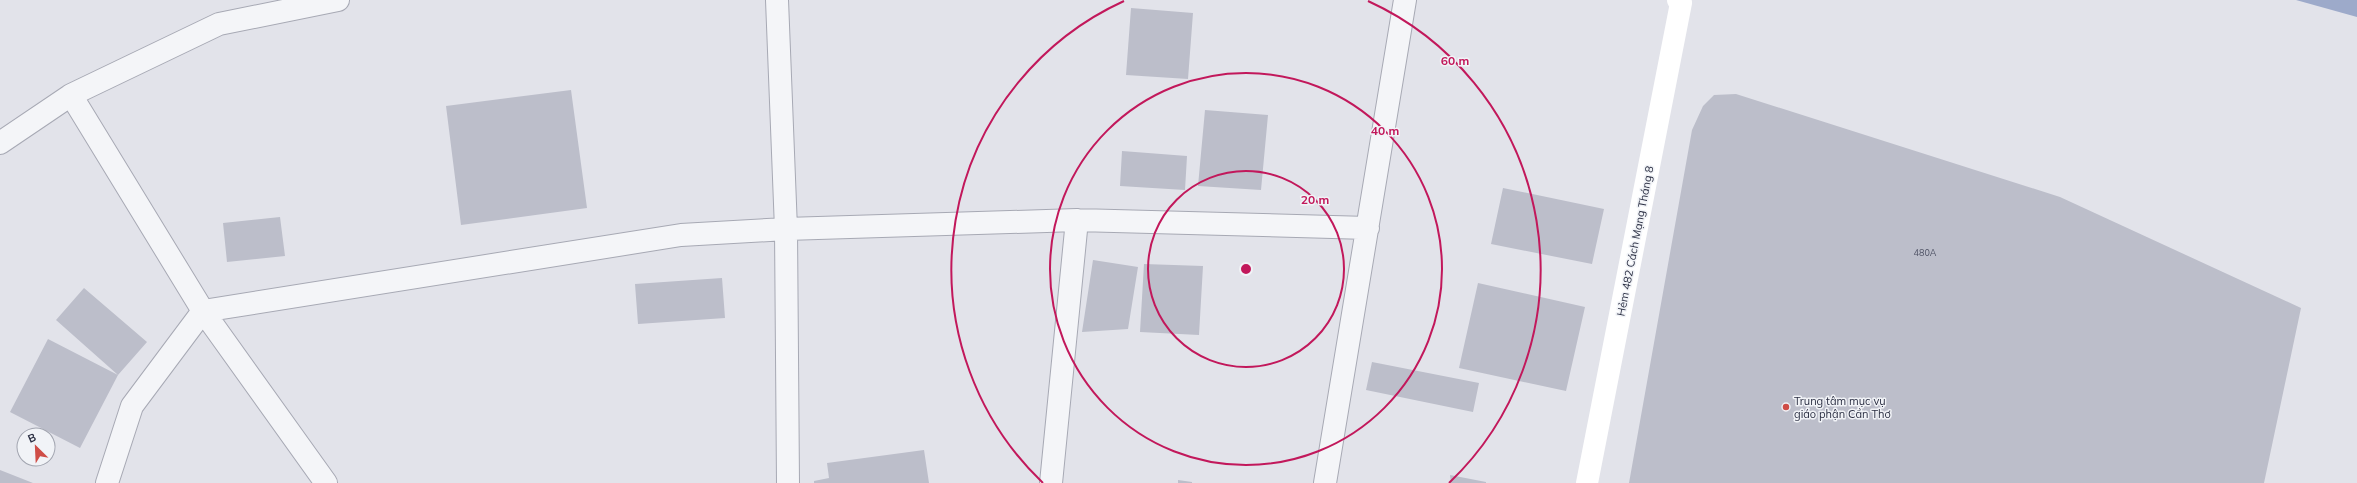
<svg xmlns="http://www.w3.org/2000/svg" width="2357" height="483" font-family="Mulish,sans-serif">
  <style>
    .water { fill: #9daaca }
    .building { fill: #bcbeca }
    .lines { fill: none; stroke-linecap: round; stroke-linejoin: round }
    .street-casing { stroke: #a7a9b4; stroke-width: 24 }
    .street { stroke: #f4f5f8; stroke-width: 22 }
    .secondary { stroke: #fff; stroke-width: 22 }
    .ring { fill: none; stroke: #c2185b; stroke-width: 2 }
    .poi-dot { fill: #cf4d47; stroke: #f1f3f7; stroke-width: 1.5 }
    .labels { text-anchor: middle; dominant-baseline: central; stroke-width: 3; stroke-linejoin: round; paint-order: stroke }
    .number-label { font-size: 9px; fill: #4e5264 }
    .street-label { font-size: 11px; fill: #2a2e42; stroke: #f1f3f7 }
    .poi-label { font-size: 11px; fill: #2a2e42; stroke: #f1f3f7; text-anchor: start }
    .centre { fill: #c2185b; stroke: #f1f3f7; stroke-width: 2 }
    .ring-label { font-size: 12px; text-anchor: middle; font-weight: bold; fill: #c2185b; stroke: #f1f3f7; stroke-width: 3; stroke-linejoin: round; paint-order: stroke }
  </style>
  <rect width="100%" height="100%" fill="#e2e3ea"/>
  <path class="water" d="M2296,0H2357V17Z"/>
  <path class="building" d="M1131,8L1193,13L1188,79L1126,75Z
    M571,90L587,208L461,225L446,106Z
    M1736,94L2060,197L2301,308L2264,483H1629L1692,130L1703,106L1714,95Z
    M1205,110L1268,115L1261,190L1198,186Z
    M1122,151L1187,156L1185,190L1120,186Z
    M1503,188L1604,209L1592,264L1491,244Z
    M280,217L285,256L227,262L223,223Z
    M1093,260L1138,267L1128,329L1082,332Z
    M1144,264L1203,266L1199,335L1140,332Z
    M722,278L725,318L638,324L635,284Z
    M1478,283L1585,307L1566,391L1459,368Z
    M84,288L147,342L118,375L56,320Z
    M48,339L118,375L80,448L10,412Z
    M1372,362L1479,383L1473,412L1366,390Z
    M924,450L929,483H814V481L829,478L827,463Z
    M0,470L33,483H0Z
    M1450,475L1486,482V483H1451Z
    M1178,480L1192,482V483H1178Z"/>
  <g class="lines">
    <defs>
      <path id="street" d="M777,0L786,229L788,483
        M71,95L203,311L326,483
        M0,143L71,95L219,24L338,0
        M107,483L132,406L203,311L681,235L786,229L1077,220L1368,228
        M1051,483L1077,220
        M1325,483L1405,0"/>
    </defs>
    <use href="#street" class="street-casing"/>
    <use href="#street" class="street"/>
    <path class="secondary" d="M1587,483L1681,3L1678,0"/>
  </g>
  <g class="ring">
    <circle cx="1246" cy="269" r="98"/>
    <circle cx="1246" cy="269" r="196"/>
    <path d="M1043 483A295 295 0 0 1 1124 1M1368 1A295 295 0 0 1 1449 483"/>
  </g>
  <circle class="poi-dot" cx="1786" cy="407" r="4"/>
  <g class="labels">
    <g class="number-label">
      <text x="1925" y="252">480A</text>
    </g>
    <g class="street-label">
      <text transform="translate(1635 241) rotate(-79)">Hẻm 482 Cách Mạng Tháng 8</text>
    </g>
    <g class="poi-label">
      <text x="1794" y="401">Trung tâm mục vụ<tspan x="1794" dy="13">giáo phận Cần Thơ</tspan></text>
    </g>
  </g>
  <circle cx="1246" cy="269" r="6" class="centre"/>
  <g class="ring-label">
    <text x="1455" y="65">60 m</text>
    <text x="1385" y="135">40 m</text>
    <text x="1315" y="204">20 m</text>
  </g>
  <g transform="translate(36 447) rotate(336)"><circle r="19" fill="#f1f3f7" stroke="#a1a4af"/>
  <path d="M0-3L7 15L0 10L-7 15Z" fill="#cf4d47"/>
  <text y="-6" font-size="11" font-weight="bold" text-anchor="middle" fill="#2a2e42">B</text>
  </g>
</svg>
